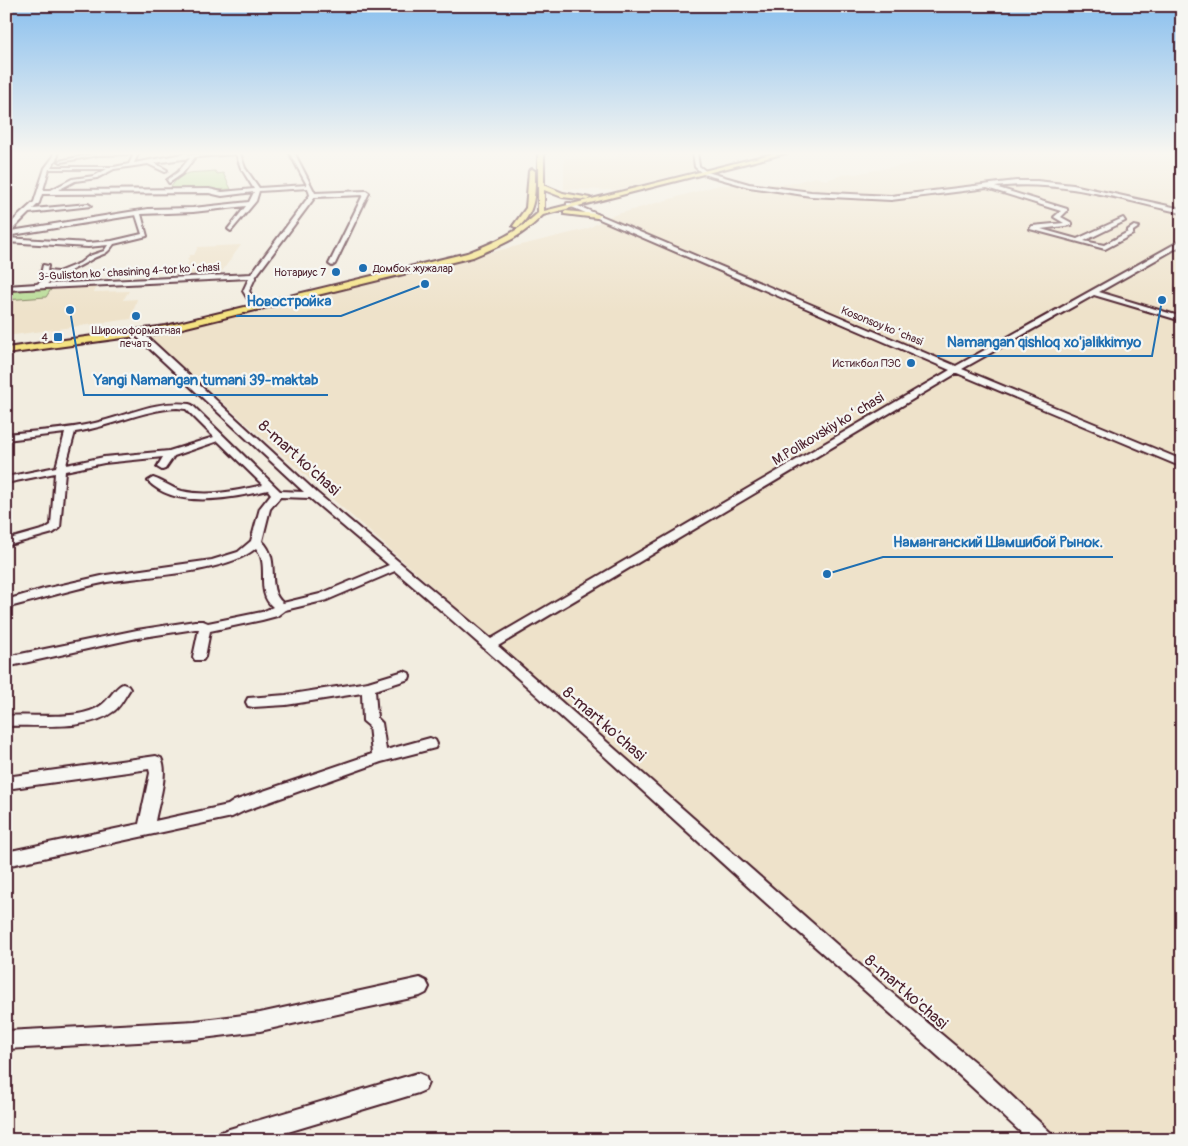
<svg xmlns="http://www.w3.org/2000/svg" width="1188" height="1146" font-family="Pangolin,sans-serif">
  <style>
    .built { fill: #eee2ca }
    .green { fill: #b8dc96; stroke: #817e60 }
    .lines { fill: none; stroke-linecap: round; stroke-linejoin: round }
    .minor-casing { stroke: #4a1f2b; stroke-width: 4 }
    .major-casing { stroke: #4a1f2b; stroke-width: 4 }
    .minor { fill: #f6f6f2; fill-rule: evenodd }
    .major { fill: #f5e382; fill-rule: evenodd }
    .poi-dot { fill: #1f6fb2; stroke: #f6f6f2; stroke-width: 2 }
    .labels { text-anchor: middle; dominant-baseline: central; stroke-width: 4.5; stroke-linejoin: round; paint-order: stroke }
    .far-poi-label { font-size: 11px; fill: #4a1f2b; stroke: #f6f6f2; text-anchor: end }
    .far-street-label { font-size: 11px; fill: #4a1f2b; stroke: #f6f6f2 }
    .street-label { font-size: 14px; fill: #4a1f2b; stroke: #f6f6f2 }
    .near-street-label { font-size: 16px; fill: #4a1f2b; stroke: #f6f6f2 }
    .leader { fill: none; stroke: #1f6fb2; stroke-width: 2 }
    .callout-dot { fill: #1f6fb2; stroke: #f6f6f2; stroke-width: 2 }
    .callout-label { font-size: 15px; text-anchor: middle; font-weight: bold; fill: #1f6fb2; stroke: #f6f6f2; stroke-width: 4.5; stroke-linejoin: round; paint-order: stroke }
  </style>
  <rect width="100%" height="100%" fill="#f2ede0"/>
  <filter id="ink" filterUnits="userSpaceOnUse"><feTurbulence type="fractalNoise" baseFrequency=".02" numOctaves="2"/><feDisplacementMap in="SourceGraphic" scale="10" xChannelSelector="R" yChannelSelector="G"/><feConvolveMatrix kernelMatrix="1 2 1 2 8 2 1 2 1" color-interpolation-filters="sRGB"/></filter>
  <g filter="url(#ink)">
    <path class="built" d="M619,152H689L697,170L617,190L564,189V158H616Z
      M887,152H1182V1140H1062L147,336L587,229L611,216L719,185L789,184L815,177L826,180L849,173L855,174L924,161Z
      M241,245L220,274L180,277L189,261L187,260L190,255H194L198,247Z
      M99,285L94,292L129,291L123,300L137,299L131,319L6,336V291Z"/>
    <path class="green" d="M215,171L217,174L223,173L231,189L190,191L169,190C183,168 190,174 215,171Z
      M52,288L46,297L6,300V292Z"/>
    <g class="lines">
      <defs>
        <path id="minor" d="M53,152H57L58,156L51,167H114L129,164L134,154L98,155L61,162L59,161L98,153L139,152L134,163L193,152L187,155L242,152L240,153L245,168L259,188L307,185L289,152H294L315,193L366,191L369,193L335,264L332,266L329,264L363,195L315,197L256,276L249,291L256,303L255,304H251L243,291L249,278L6,290V286L37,284L51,276L41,274L43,265L48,266L47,271L58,272L80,263L89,256L104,251L108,245L88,247L6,242V238L88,243L112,241L142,234L136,215L6,236V230L14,220L34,202L45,168L54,156ZM236,154L241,168L254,189L222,192L209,189L58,190L75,181L97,178L114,169L148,164L165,172L167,170L154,163L190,158L178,172L167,180L169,183L182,174L195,157ZM49,169H107L94,176L72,179L51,190H43ZM308,188L310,195L251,274L47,284C61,274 78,268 92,259C103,253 106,256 114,244L147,236L141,214L193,212L246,206L228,229L231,231L256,201L259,191ZM254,192L249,202L193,208L148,209L11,231L29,213L91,206L88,204L33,209L39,203L42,194L209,193L222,196Z
          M693,152H697L699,166L707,172L749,184L811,192L891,196L1016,181H1037L1073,185L1182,209V213C1120,199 1058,179 995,187L1067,209V211L1061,217L1072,223V225L1041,229L1077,239L1123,218L1125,221L1084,241L1104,245L1128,232V230L1134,226L1139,227L1133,231V234L1105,249L1030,229L1032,226L1064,223L1054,217L1061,211L987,188L891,200L811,196L749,187L703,174L695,167Z
          M567,203H571L956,366L1182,240V245L1099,292L1182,317V321L1094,295L962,369L1182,460V467L957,373L498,646L886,988L984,1070L1051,1133L1054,1140H1029C943,1058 853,981 765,902C642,791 521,678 395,571L327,600L285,610L277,616L262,620L210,631L205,657L203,660H195L193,657L199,629H195L137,638L6,667V657L137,630L195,621H203L208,623L262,612L273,607C254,591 271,565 256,548C227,573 146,576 107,582C73,589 40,599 6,608V600L44,589L106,575L212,560L238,552L251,541L260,508L271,494L268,490C233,498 176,510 148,481L153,478C163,481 171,488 182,491C208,497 236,491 263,485L218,441L174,456L165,469L162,470L157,467L163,457L104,463L65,471L60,528L53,533L6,546V540L45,529L51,525L55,473L6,483V477L56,467L65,433L6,440V434C36,431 66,430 95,423C127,416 155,400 189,404L192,405L280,491L304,492L136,336V332H142L317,493L491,639L950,370L567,205ZM177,408L186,409L214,437L169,451L104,457L66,465L75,432C110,427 142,410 177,408ZM280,497L310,498L389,565L320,594L283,603C264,588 282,560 262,541L270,509Z
          M404,671L409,673L410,676L409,679L375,690L377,718L382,723L386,750L430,738L435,740L437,744L435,748L381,762L244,811L232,817L6,866V852L139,824L150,773L149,769L6,789V777L156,756L161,758C169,773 158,804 155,821L228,805L234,801L372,754L369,726L363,721L362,693L286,705L253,707L248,706L246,702L248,698L286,695L368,682Z
          M123,684L128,686L130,689C125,696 121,706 114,711C87,732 38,724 6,726V716C33,714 71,720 95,709C109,703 114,687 123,684Z
          M420,978L426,981L429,987L426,993L420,996L260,1031L195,1039L6,1049V1031L195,1021L260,1013Z
          M418,1073L425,1076L428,1083L425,1090L418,1093L261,1140H216L219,1133L226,1130Z"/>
        <path id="major" d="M538,152H544V185L563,193L590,198L587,200L562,197L544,190V211L779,152H790L543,215C519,239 503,244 473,257L166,332L6,354V348L166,326L467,253C495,242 515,234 538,213Z
          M532,169L535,171C535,193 536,211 519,227H515L513,226L526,208L529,171Z
          M566,211L597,214L600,216L597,218L564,214V212Z"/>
      </defs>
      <use href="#minor" class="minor-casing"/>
      <use href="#major" class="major-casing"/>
      <use href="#minor" class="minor"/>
      <use href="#major" class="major"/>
    </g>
  </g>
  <linearGradient id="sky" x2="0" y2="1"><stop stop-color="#89bfee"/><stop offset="0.49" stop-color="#f9f7f1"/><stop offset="1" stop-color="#f9f7f1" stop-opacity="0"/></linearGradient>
  <rect width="1188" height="313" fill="url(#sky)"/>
  <g class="poi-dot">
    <circle cx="363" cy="268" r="5"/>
    <circle cx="336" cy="272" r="5"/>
    <circle cx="136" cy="316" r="5"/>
    <rect x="53" y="332" width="10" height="10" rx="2.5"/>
    <circle cx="911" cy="363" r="5"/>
  </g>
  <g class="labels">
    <g class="far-poi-label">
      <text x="373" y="268" text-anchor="start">Домбок жужалар</text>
      <text x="326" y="272">Нотариус 7</text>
      <text x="136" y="330" text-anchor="middle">Широкоформатная<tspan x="136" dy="13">печать</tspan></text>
      <text x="48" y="337">4</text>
      <text x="901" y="363">Истикбол ПЭС</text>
    </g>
    <g class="far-street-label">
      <text transform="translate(129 272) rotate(-3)">3-Guliston koʻchasining 4-tor koʻchasi</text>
      <text transform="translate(882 326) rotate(22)">Kosonsoy koʻchasi</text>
    </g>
    <g class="street-label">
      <text transform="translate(828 429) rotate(-31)">M.Polikovskiy koʻchasi</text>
    </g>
    <g class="near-street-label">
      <text transform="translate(299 458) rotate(42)">8-mart ko'chasi</text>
      <text transform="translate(604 724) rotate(41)">8-mart ko'chasi</text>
      <text transform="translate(906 992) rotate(41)">8-mart ko'chasi</text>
    </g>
  </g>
  <path class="leader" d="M425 284L341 316H236M1162 300L1152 356H937M70 310L84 395H328M827 574L883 557H1113"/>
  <g class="callout-dot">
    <circle cx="425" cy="284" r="5"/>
    <circle cx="1162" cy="300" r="5"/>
    <circle cx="70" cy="310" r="5"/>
    <circle cx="827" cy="574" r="5"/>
  </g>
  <g class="callout-label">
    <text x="289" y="306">Новостройка</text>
    <text x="1044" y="347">Namangan qishloq xo'jalikkimyo</text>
    <text x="206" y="385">Yangi Namangan tumani 39-maktab</text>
    <text x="998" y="547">Наманганский Шамшибой Рынок.</text>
  </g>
  <rect width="1188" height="1146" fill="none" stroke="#f6f6f2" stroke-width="25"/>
  <rect x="12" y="12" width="1163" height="1121" fill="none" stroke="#4a1f2b" stroke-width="2" filter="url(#ink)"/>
</svg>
